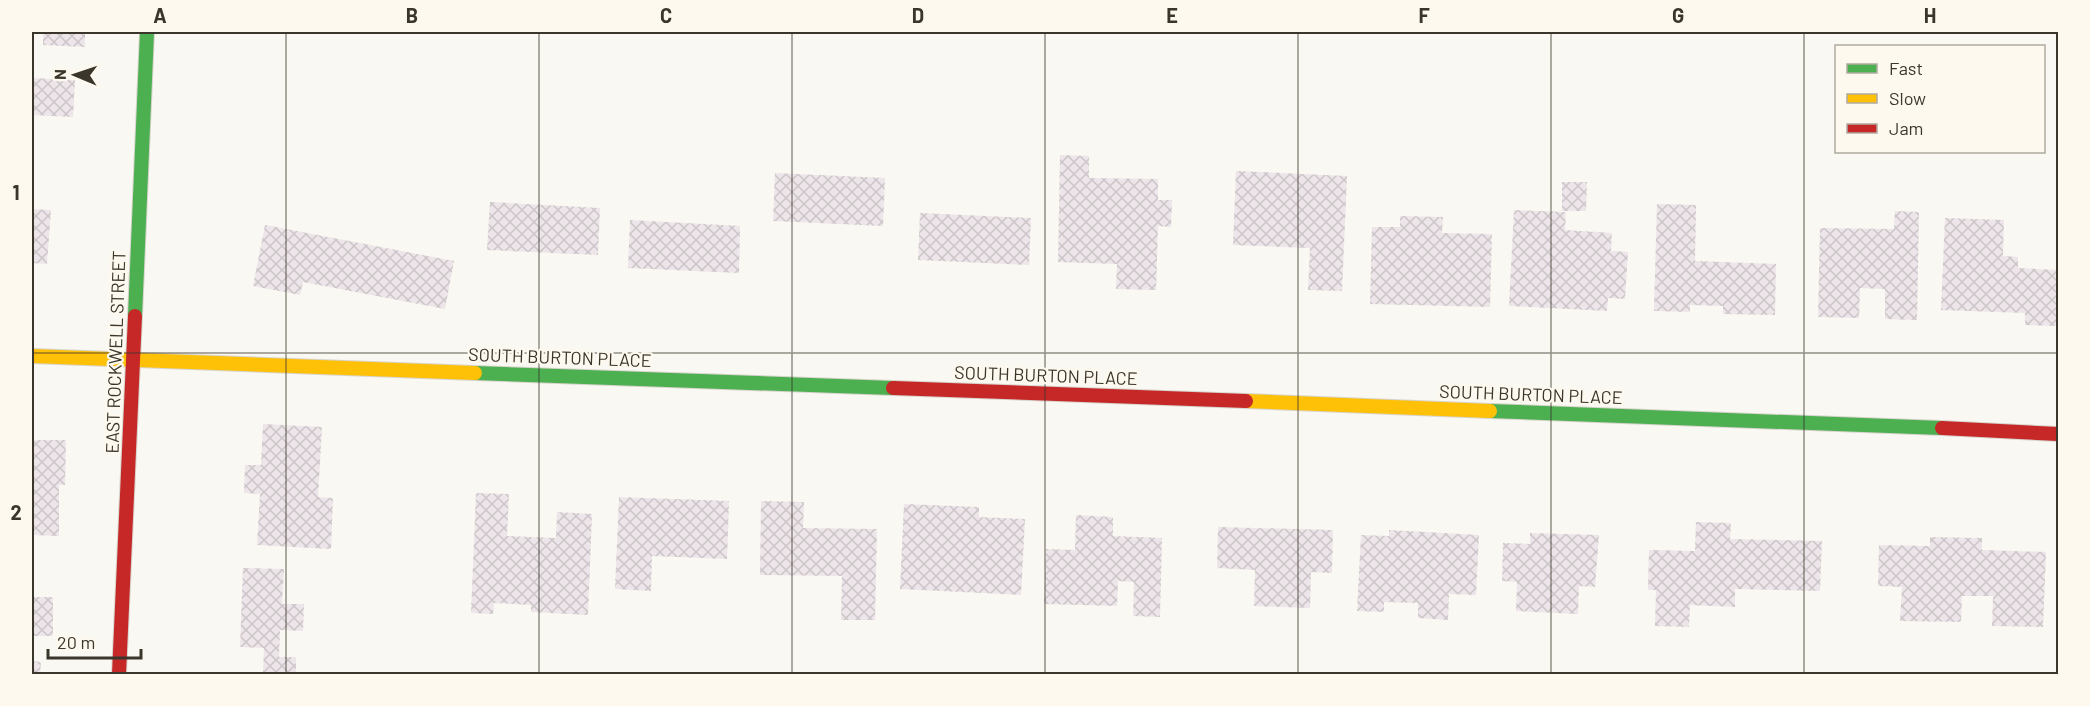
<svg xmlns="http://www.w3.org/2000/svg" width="2090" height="706" font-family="Barlow,sans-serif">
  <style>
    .building { fill: url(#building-cross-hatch) }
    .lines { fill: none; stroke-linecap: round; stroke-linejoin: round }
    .fast-casing { stroke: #d7d4cd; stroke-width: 16 }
    .slow-casing { stroke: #d7d4cd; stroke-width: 16 }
    .jam-casing { stroke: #d7d4cd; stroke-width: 16 }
    .fast { stroke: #4caf50; stroke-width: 14 }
    .slow { stroke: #ffc107; stroke-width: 14 }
    .jam { stroke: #c62828; stroke-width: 14 }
    .grid { fill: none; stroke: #3b362c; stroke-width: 1.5; stroke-opacity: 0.55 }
    .labels { text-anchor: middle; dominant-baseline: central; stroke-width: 4.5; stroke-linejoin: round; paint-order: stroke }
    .street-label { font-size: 18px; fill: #3b362c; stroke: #fef9ee }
    .neatline { fill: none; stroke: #3b362c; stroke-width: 2 }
    .grid-label { font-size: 20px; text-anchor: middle; font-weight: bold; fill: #3b362c }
  </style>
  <defs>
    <pattern id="building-cross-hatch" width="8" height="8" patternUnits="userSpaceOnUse" patternTransform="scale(1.5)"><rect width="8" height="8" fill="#ede5e9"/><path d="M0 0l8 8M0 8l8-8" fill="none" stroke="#ccc5c8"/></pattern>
  </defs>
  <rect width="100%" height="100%" fill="#faf8f2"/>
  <path class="building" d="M43,32H85V47L43,45Z
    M32,78L75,80L73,117L32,115Z
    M1060,155L1089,156V178L1158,179V200H1172L1171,227L1158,226L1156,290L1116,289L1117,264L1058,262Z
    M1236,171L1347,176L1342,291L1308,290L1310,248L1233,245Z
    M775,173L885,178L883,226L773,221Z
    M1562,182H1587L1586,211H1562Z
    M490,202L600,208L598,255L487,250Z
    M1657,204L1696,205L1695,261L1776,264L1775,315L1723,314V306L1690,305V312L1654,311Z
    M32,209L51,210L47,264L32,263Z
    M1514,210L1566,212L1565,230L1612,233L1611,251L1628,252L1625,299L1608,298L1607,311L1509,306Z
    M1895,211L1919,212L1917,320L1885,319V289L1860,288L1859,318L1818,317L1820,228L1894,229Z
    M920,213L1031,218L1029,265L918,260Z
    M1400,216L1443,217L1442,233L1492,234L1490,307L1370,304L1372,227H1400Z
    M1945,218L2004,220L2003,256L2018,257V268L2058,270V326L2025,325V313L1941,310Z
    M630,220L740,226L739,273L628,268Z
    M265,225L454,261L445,309L303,282L300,295L253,286Z
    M263,424L322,427L318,497L333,498L331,549L257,545L260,494L244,493L245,465H261Z
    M32,440H66L65,485H59V536L32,535Z
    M476,493L509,494L507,536L556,538L557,512L592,514L588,615L531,612V605L494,603L493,614L471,613Z
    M619,497L729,501L727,559L652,556L651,591L615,589Z
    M761,501L804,502L803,528L877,529L875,620H841L842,576L760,575Z
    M904,504L979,507V517L1025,519L1021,595L900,589Z
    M1076,515L1113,517V536L1162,538L1160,617L1133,616L1134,582L1118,581L1117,606L1044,604L1046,549L1075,550Z
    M1696,522L1731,523L1730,539L1822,541L1820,591L1735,589V607L1690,605L1689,627L1655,626L1656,590H1648L1649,550L1695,551Z
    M1218,527L1333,530L1332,573L1311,572L1310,608L1254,606L1255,570L1217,568Z
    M1389,530L1479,535L1476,595L1449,594L1448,620L1418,618V603L1384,602V612L1357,611L1361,535L1389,536Z
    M1530,533L1599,535L1595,587L1579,586L1578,614L1516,611L1517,582L1502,581L1503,543L1530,544Z
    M1930,537L1982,538V550L2046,552L2043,627L1992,626L1993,596H1962L1961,622L1900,621L1902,587L1878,586L1879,545L1930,546Z
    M243,568L284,569L282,604H304L303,631L280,630L279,657H296V674H263L264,648L240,647Z
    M32,597H53V636H32Z
    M32,661L41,662L40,674H32Z"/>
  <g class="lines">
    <defs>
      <path id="fast" d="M135,316L147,32
        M475,373L893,388
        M1490,411L1942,428"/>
      <path id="slow" d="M32,356L475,373
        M1246,401L1490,411"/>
      <path id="jam" d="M893,388L1246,401
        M1942,428L2058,434
        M119,674L135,316"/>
    </defs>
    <use href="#fast" class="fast-casing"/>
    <use href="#slow" class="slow-casing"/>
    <use href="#jam" class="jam-casing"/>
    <use href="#fast" class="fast"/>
    <use href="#slow" class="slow"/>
    <use href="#jam" class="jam"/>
  </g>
  <path class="grid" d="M286,32V674M539,32V674M792,32V674M1045,32V674M1298,32V674M1551,32V674M1804,32V674M32,353H2058"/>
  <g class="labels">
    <g class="street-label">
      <text transform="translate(115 352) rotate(-88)">EAST ROCKWELL STREET</text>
      <text transform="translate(560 357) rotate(2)">SOUTH BURTON PLACE</text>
      <text transform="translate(1046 375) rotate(2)">SOUTH BURTON PLACE</text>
      <text transform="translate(1531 394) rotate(2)">SOUTH BURTON PLACE</text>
    </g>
  </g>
  <rect width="2090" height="706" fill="none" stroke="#fef9ee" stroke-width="66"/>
  <rect x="1835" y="45" width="210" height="108" fill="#fef9ee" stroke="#b0aba0" stroke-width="1.5"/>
  <rect x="1847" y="64" width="30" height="9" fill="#4caf50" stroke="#b0aba0" stroke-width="1.5"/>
  <text x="1889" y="75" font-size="18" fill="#3b362c">Fast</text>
  <rect x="1847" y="94" width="30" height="9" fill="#ffc107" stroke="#b0aba0" stroke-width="1.5"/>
  <text x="1889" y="105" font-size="18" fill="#3b362c">Slow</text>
  <rect x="1847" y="124" width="30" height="9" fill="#c62828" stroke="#b0aba0" stroke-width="1.5"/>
  <text x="1889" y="135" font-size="18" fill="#3b362c">Jam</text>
  <g transform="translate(75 75) rotate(272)" stroke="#fef9ee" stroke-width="4.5" paint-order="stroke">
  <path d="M0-4.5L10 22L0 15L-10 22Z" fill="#3b362c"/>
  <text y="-9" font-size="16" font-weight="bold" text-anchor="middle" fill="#3b362c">N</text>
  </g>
  <path d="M48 649v9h93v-9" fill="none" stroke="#3b362c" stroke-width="3"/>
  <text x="57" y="649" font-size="18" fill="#3b362c" stroke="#fef9ee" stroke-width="4.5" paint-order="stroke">20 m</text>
  <rect x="33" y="33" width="2024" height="640" class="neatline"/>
  <g class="grid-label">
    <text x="160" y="23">A</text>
    <text x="412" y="23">B</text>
    <text x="666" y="23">C</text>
    <text x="918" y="23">D</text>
    <text x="1172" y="23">E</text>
    <text x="1424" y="23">F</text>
    <text x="1678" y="23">G</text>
    <text x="1930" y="23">H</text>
    <text x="16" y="200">1</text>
    <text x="16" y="520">2</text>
  </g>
</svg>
